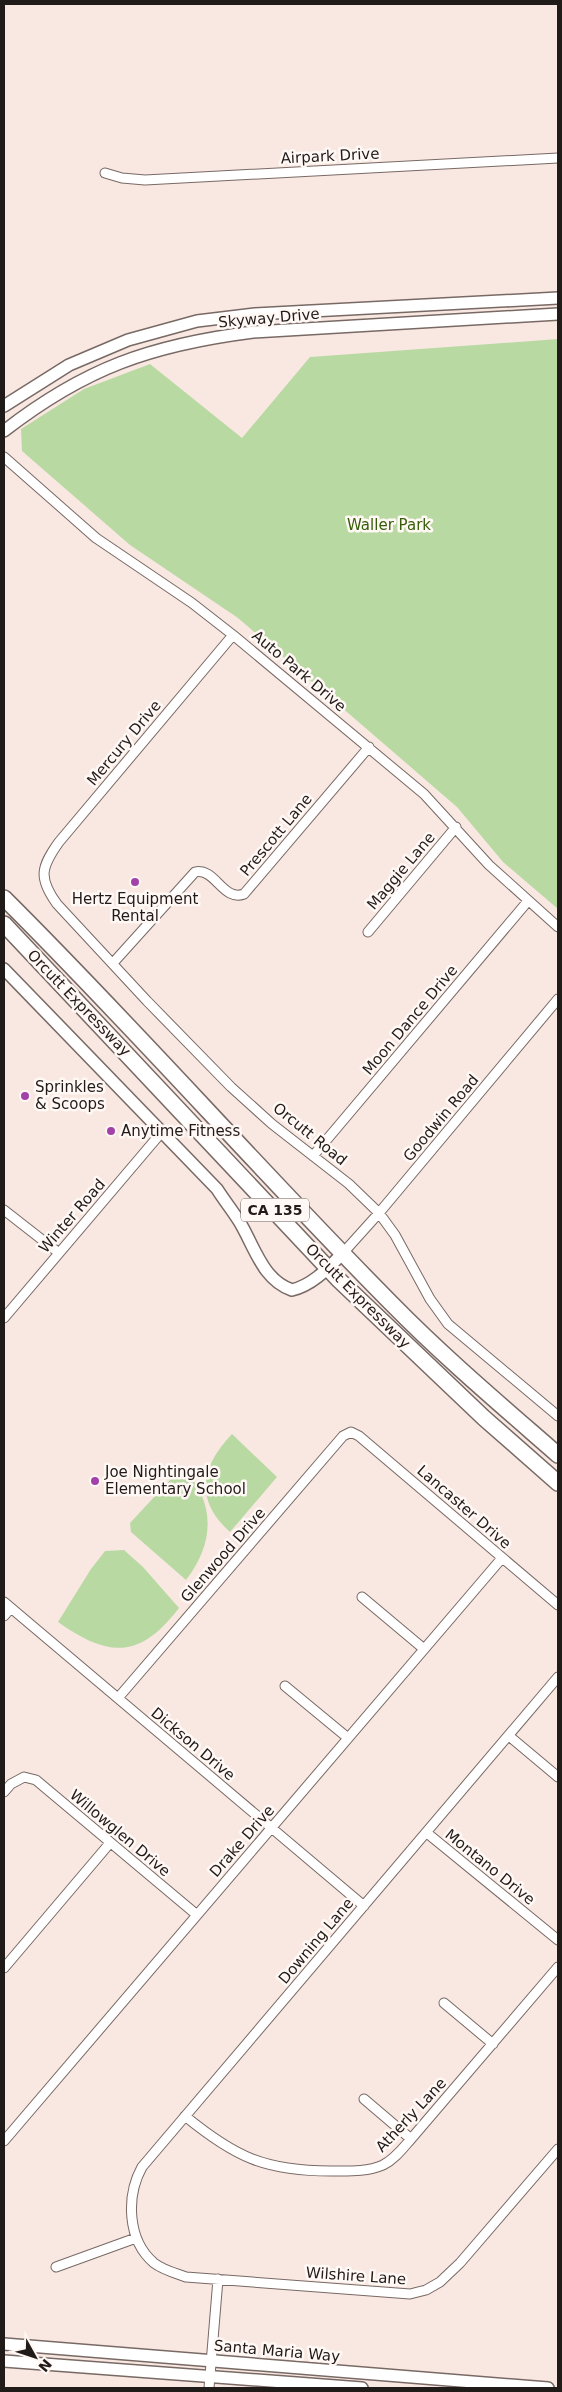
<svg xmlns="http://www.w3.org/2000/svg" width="562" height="2392" font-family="'DejaVu Sans',sans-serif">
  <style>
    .green { fill: #b9d9a3 }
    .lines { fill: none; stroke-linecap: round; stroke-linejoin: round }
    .street-casing { stroke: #786964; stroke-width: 11 }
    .secondary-casing { stroke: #786964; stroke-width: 14 }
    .highway-casing { stroke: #786964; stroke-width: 18 }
    .street { stroke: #fff; stroke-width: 9 }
    .secondary { stroke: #fff; stroke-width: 11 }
    .highway { stroke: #fff; stroke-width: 15 }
    .poi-dot { fill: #a241a8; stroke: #fff8f5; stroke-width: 2 }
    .labels { text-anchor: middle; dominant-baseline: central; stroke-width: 5; stroke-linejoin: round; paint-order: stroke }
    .shield { fill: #fff8f5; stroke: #635d5a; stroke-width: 1 }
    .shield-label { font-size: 14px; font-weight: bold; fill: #201a18 }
    .street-label { font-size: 15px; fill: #201a18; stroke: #fff8f5 }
    .park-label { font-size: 15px; fill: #365e08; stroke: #fff8f5 }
    .poi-label { font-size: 15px; fill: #201a18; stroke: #fff8f5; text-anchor: start }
  </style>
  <rect width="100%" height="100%" fill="#f9e8e2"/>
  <path class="green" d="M558,339V909L503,862L457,807L238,618L130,545L22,451L21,429L84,389L150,364L242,438L310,357Z
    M232,1434L277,1477L230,1532C194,1500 201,1466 232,1434Z
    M182,1467C216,1501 215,1543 186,1580L131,1532L130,1523Z
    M124,1550L143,1567L179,1608C140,1659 109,1658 58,1622L91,1569L105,1551Z"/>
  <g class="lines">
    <defs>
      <path id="street" d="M105,173L122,178L145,180L558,158
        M4,457L96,538L192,603L233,635L424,794L489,865L558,927
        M233,635L59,842C41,867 38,878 57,904L147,1001L231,1087L272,1124L349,1184L379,1213L395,1235L430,1299L448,1324L558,1416
        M368,932L456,827
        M113,963L195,872C215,867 223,902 244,894L369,747
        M313,1156L528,901
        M4,1210L59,1253
        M343,1253L379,1213L558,999
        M4,1318L161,1133
        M362,1597L424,1649
        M4,1602L364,1906
        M4,1616L11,1608
        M558,1677L142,2167C126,2196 127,2240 154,2263C163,2270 175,2273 186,2277L410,2294L426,2290L440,2282L460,2263L558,2149
        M285,1686L348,1738
        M118,1698L343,1436L351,1432L359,1436L558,1605
        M509,1736L558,1777
        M4,1792L11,1784L24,1777L36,1780L197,1915
        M427,1833L558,1940
        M4,1968L110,1843
        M444,2003L493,2044
        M364,2099L411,2139
        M185,2116C235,2157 265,2171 331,2171C349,2171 367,2172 383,2165C395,2159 403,2148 411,2139L558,1967
        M4,2141L502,1558
        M56,2267L136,2238
        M209,2388L218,2279"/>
      <path id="secondary" d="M4,406L69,365L128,340L197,321L255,314L558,298
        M4,431C85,368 151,345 253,332L558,314
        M4,969L217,1189C224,1200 232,1210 239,1221C254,1245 262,1280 292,1290C313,1285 328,1268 343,1253
        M4,2344L548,2388
        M4,2361L362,2388"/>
      <path id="highway" d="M4,898C137,1030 260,1171 392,1304C444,1357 502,1406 558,1455
        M4,924L339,1280L484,1418L558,1483"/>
    </defs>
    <use href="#street" class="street-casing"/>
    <use href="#secondary" class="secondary-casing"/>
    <use href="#highway" class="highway-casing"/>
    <use href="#street" class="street"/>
    <use href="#secondary" class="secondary"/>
    <use href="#highway" class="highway"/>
  </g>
  <g class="poi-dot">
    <circle cx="135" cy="882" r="5"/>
    <circle cx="25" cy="1096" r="5"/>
    <circle cx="111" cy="1131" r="5"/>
    <circle cx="95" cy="1481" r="5"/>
  </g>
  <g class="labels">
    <rect class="shield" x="241" y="1198.5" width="68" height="23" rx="4"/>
    <g class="shield-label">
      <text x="275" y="1210">CA 135</text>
    </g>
    <g class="street-label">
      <text transform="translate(330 156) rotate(-3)">Airpark Drive</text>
      <text transform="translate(269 318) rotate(-5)">Skyway Drive</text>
      <text transform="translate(299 671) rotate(40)">Auto Park Drive</text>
      <text transform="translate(124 743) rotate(-50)">Mercury Drive</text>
      <text transform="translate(276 835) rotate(-50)">Prescott Lane</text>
      <text transform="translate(401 871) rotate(-50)">Maggie Lane</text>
      <text transform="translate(79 1003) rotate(46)">Orcutt Expressway</text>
      <text transform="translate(410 1020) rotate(-50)">Moon Dance Drive</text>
      <text transform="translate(441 1118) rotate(-50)">Goodwin Road</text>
      <text transform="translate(310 1134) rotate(39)">Orcutt Road</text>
      <text transform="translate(72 1216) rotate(-49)">Winter Road</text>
      <text transform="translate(358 1296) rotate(45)">Orcutt Expressway</text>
      <text transform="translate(464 1507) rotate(41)">Lancaster Drive</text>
      <text transform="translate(223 1555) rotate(-49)">Glenwood Drive</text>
      <text transform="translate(193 1744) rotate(40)">Dickson Drive</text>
      <text transform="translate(120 1833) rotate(40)">Willowglen Drive</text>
      <text transform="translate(242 1841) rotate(-49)">Drake Drive</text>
      <text transform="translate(490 1867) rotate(39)">Montano Drive</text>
      <text transform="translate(316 1941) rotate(-50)">Downing Lane</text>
      <text transform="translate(411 2115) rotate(-47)">Atherly Lane</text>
      <text transform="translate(356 2276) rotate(4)">Wilshire Lane</text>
      <text transform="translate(277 2351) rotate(5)">Santa Maria Way</text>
    </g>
    <g class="park-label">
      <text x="389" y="525">Waller Park</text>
    </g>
    <g class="poi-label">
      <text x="135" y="899" text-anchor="middle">Hertz Equipment<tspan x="135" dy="17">Rental</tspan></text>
      <text x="35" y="1087">Sprinkles<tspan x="35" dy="17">&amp; Scoops</tspan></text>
      <text x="121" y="1131">Anytime Fitness</text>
      <text x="105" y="1472">Joe Nightingale<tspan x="105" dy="17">Elementary School</tspan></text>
    </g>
  </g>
  <rect width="562" height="2392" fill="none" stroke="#201a18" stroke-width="10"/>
  <g transform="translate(35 2357) rotate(130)" stroke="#fff8f5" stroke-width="4" paint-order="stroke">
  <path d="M0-4L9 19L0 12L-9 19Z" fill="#201a18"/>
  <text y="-8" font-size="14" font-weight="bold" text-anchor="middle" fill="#201a18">N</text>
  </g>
</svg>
